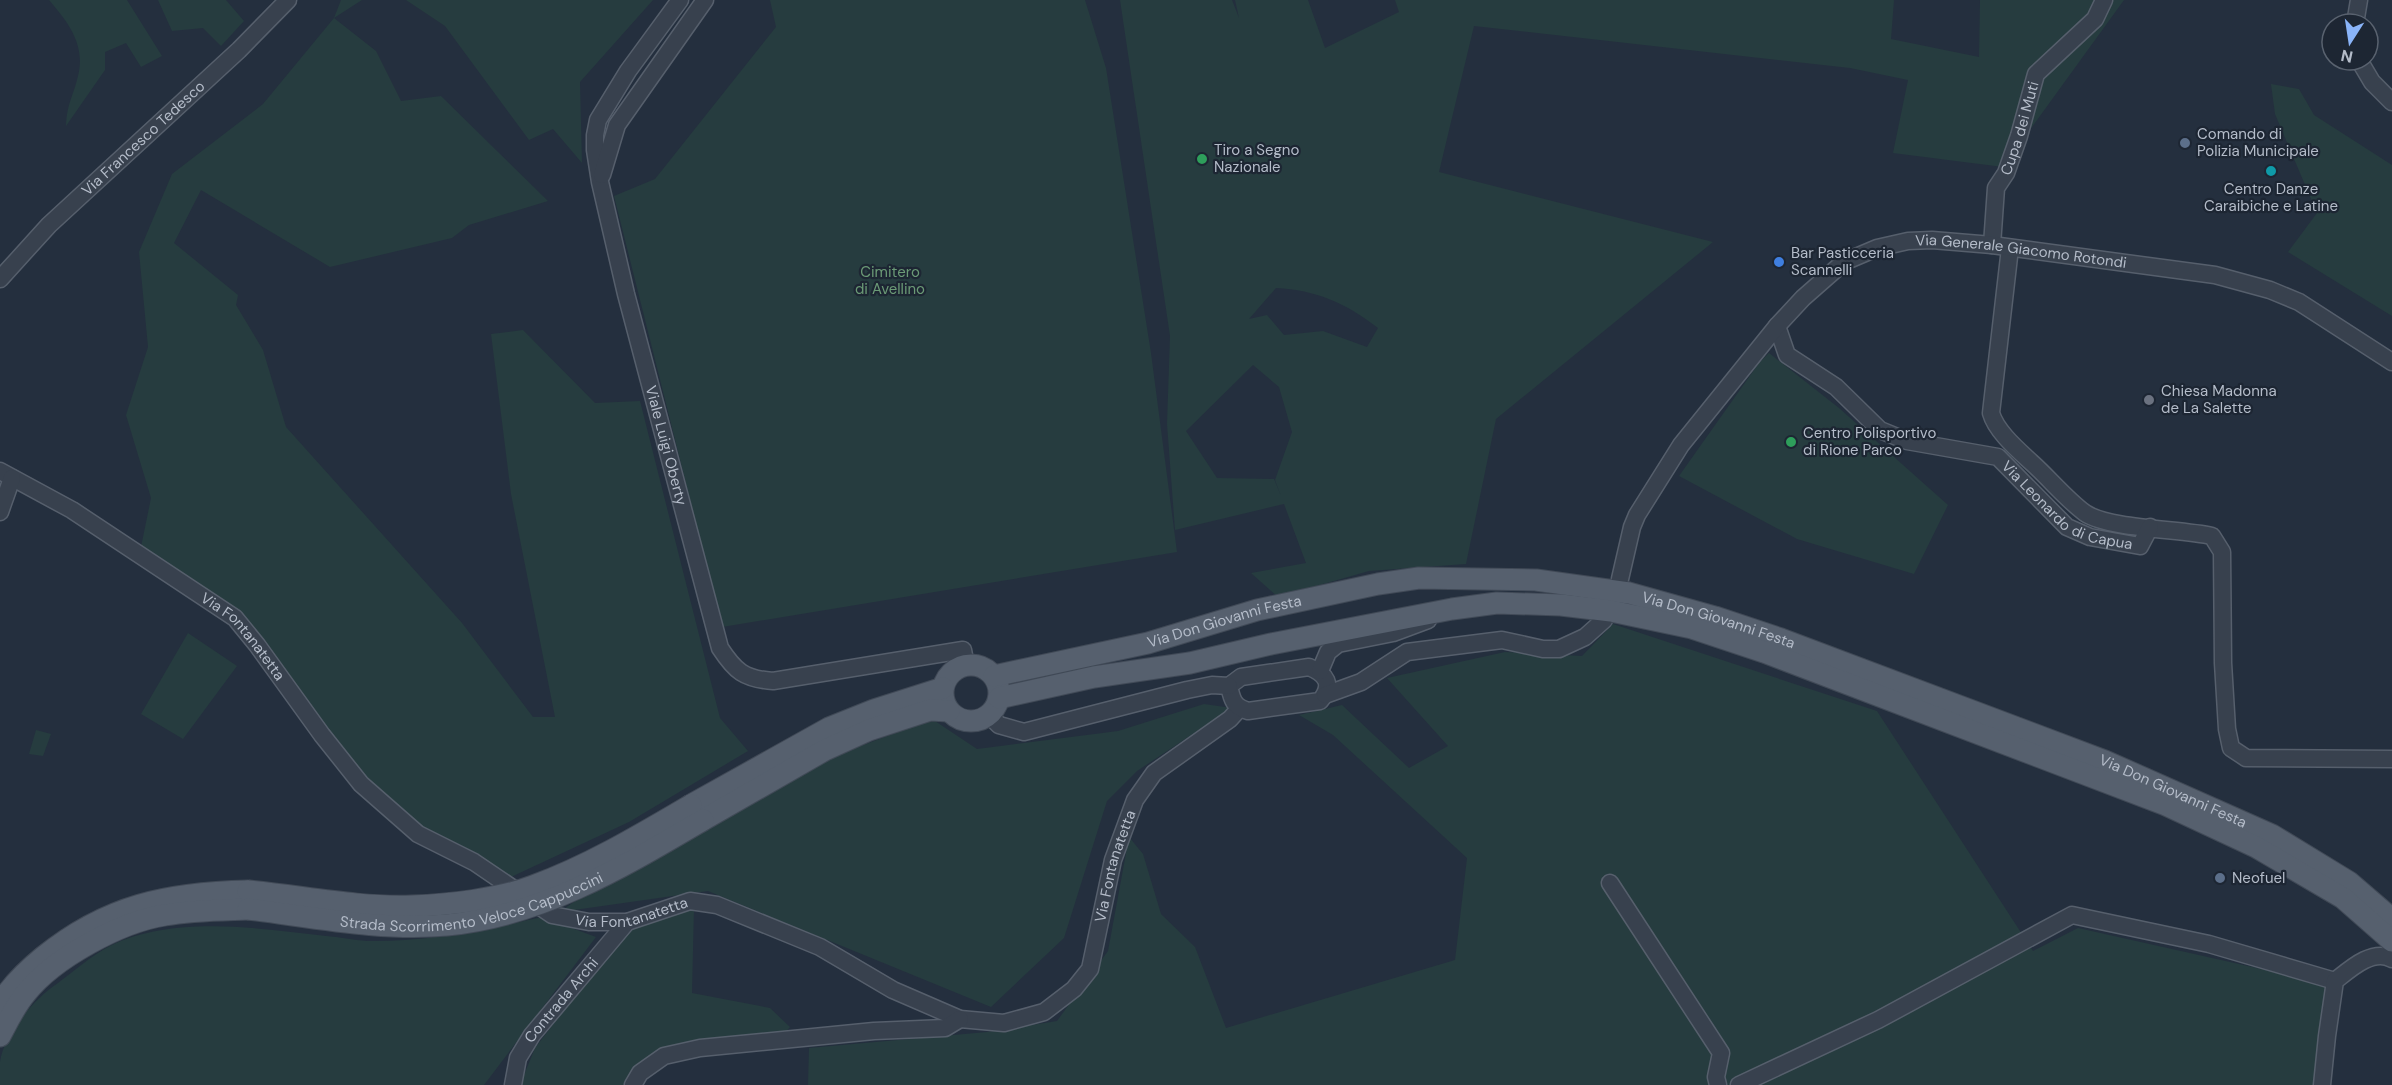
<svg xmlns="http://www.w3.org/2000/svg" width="2392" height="1085" font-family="'DM Sans',sans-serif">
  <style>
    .green { fill: #263c3f; fill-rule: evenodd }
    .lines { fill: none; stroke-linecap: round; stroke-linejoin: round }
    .minor-casing { stroke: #565f6c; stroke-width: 19 }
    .major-casing { stroke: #414a57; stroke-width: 23 }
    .minor { stroke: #38414e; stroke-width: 16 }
    .major { stroke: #56606e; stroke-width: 21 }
    .major-bridge-casing { stroke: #414a57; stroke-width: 23; stroke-linecap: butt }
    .major-bridge { stroke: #56606e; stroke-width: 21 }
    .service-dot { fill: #5c6f8a; stroke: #1d2633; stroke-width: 2 }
    .leisure-dot { fill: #2e9e5b; stroke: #1d2633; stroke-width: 2 }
    .culture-dot { fill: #0f9aa8; stroke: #1d2633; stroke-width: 2 }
    .shop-dot { fill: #3f7fe0; stroke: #1d2633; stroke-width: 2 }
    .worship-dot { fill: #6b7280; stroke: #1d2633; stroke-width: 2 }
    .labels { text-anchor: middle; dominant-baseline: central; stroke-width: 4.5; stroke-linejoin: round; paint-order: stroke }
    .street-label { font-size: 15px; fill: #b4bcc9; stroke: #1d2633 }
    .poi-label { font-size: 15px; fill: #b4bcc9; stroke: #1d2633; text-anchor: start }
    .park-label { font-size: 15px; fill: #6b9a76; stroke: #1d2633 }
  </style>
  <rect width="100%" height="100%" fill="#242f3e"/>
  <path class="green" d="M49,0H127L162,56L141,67L126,43L105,52V70L66,126C67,103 73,97 78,76C86,45 68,22 49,0Z
    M158,0H226L244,21L221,46L203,28L172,31Z
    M341,0H362L334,18L376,51L401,101L441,96L548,201L469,225L452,238L330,267L201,190L174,243L238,295L236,305L263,350L286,427L462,623L533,717H555L511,494L491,334L523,330L595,403L640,401L720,718L748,751L629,822L511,877L419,827L362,774L236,610L141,547L151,498L126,415L148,347L139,252L172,174L263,104L334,18Z
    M406,0H653L580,82L582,163L553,129L529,140L445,26Z
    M770,0H1085L1106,68L1151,353L1177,552L722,627L614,196L655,179L776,27Z
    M1120,0H1232L1239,18L1235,0H1308L1325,48L1399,12L1395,0H1894L1891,39L1979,57L1980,0H2124L2003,167L1893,153L1908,80L1850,68L1474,26L1439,172L1713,242L1496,419L1466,564L1369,571L1278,597L1251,573L1306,563L1284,504L1175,530L1167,424L1170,336ZM1276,288C1316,290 1346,303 1378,328L1367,347L1323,331L1284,335L1267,315L1249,319ZM1253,365L1279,387L1292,432L1275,480L1281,496L1274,479L1217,478L1186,431Z
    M2271,84L2299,89L2314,115L2392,165V316L2288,252L2317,213L2275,114Z
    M1769,353L1839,408L1948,505L1914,574L1797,539L1679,476L1759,363Z
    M1613,624L1877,711L2033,951L2078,928L2328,984L2316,1085H808L809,1048L987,1032L1057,1021L1108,951L1129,837L1143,854L1161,914L1195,947L1226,1028L1455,960L1467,858L1333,735L1299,715L1342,705L1409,768L1448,746L1387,678L1505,652L1582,656Z
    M188,633L237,666L183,739L141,714Z
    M1204,704L1232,708L1137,771L1107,801L1064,938L991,1007L708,891L560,912L590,890L824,760L932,719L977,749L1118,731Z
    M36,730L51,734L43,756L29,754Z
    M694,907L692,993L770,1008L790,1027L782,1037L683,1045L626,1085H520L535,1048L627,928Z
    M542,917L596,937L484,1085H0C0,1078 0,1069 0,1062C4,1033 34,999 58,983C74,971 92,955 110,946C173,915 259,928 326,936C339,937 353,940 367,941C427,942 484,930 542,917Z"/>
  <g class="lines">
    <defs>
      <g id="minor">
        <path id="s1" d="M680,0L628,71L598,120L595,135V150L600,182L626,294L720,648C735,671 744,679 773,681L963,650L966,666"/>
        <path d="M2355,24L2359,0"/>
        <path d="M2359,60L2372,82L2392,102"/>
        <path d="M602,175L617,125L705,0"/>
        <path id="s2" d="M1992,245L1996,188L2006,173L2019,136L2036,74L2095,19L2104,0"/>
        <path d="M2010,248L1991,413C1996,431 2017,449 2031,462C2049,478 2066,499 2085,513C2109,529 2180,529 2212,536L2222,552L2223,663L2227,729L2231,748L2246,758L2392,759"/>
        <path id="s3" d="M0,279L49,225L239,50L288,0"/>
        <path id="s4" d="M1777,326L1787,355L1836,387L1880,430L1907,441L1998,457L2067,527L2090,537L2140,546L2150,527"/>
        <path id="s5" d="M0,471L72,510L235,618L257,645L322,735L361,784L418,834L474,862L552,915L589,922H627L690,901L717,905L820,947L893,990L960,1019L1004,1023L1044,1012L1074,989L1090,969L1113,860L1135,800L1154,773L1230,719L1239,709"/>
        <path d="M0,512L12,478"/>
        <path id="s6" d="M1620,579L1632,527L1637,515L1681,445L1777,326L1803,298L1844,262L1877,248L1908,241L1932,240L1992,245L2215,275L2270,290L2299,302L2392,362"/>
        <path d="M1309,667C1326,674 1334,684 1320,701L1248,711C1234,707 1232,700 1229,686L1241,677Z"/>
        <path d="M1320,671L1328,652L1338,644L1393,633L1428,620"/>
        <path d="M1325,695L1361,682L1407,652L1502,640L1543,649H1559L1585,637L1604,620"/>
        <path d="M989,715L999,725L1024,732L1187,690L1212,685L1229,686"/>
        <path d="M1610,883L1721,1053L1716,1077L1718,1085"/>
        <path id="s7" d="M513,1085L518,1058L532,1035L627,922"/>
        <path d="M633,1085L640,1073L664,1056L700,1048L874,1031L945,1028L960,1019"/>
        <path d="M1739,1085L1878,1020L2072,915L2209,944L2335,981"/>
        <path d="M2322,1085L2327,1036L2335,981C2350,969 2373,948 2392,959"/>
      </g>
      <g id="major">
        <circle cx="971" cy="693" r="28"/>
        <path id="s8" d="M994,676L1148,643L1257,610L1378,584L1419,578L1536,580L1629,593L1715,617L1781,639L2105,761L2272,835L2349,882L2392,919"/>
        <path d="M999,698L1094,677L1190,663L1271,644L1452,609L1497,603L1561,605L1611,611L1692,628L1764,652L2166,805L2256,847L2343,898L2392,941"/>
        <path d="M691,805L829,728L874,710L943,688"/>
        <path d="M703,820L825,750L869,730L930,710L949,711"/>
        <path d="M0,1004C11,985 26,971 43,957C107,905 167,893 248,891"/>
        <path d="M0,1036C8,1021 15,1006 26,993C54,958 120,922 165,915C192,910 220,910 248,909"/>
      </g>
    </defs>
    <use href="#minor" class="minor-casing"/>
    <use href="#major" class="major-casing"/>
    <use href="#minor" class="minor"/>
    <use href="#major" class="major"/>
    <defs>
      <g id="major-bridge">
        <path d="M248,891C302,896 357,908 412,906C448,905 499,899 533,886C588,866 640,835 691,805"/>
        <path id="s9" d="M248,909C313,917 382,931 447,925C542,916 623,867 703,820"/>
      </g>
    </defs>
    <use href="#major-bridge" class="major-bridge-casing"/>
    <use href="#major-bridge" class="major-bridge"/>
  </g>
  <g class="service-dot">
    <circle cx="2185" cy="143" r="6"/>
    <circle cx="2220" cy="878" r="6"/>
  </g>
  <g class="leisure-dot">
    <circle cx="1202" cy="159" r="6"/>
    <circle cx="1791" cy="442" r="6"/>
  </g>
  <circle class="culture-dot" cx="2271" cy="171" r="6"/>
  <circle class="shop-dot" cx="1779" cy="262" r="6"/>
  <circle class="worship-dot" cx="2149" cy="400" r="6"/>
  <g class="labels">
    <g class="street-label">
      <text stroke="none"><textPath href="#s2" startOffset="122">Cupa dei Muti</textPath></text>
      <text stroke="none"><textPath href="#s3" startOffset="201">Via Francesco Tedesco</textPath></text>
      <text stroke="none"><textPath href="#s6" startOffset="576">Via Generale Giacomo Rotondi</textPath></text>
      <text stroke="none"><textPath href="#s1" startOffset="480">Viale Luigi Oberty</textPath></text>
      <text stroke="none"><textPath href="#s4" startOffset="360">Via Leonardo di Capua</textPath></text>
      <text stroke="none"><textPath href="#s8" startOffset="741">Via Don Giovanni Festa</textPath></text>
      <text stroke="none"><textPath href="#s8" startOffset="237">Via Don Giovanni Festa</textPath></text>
      <text stroke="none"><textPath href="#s5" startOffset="296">Via Fontanatetta</textPath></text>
      <text stroke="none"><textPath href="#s8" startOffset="1227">Via Don Giovanni Festa</textPath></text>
      <text stroke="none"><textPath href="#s5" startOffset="1412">Via Fontanatetta</textPath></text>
      <text stroke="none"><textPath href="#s9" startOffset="228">Strada Scorrimento Veloce Cappuccini</textPath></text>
      <text stroke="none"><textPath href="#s5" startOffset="800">Via Fontanatetta</textPath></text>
      <text stroke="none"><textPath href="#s7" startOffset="100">Contrada Archi</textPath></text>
    </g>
    <g class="poi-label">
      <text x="2197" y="134">Comando di<tspan x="2197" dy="17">Polizia Municipale</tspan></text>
      <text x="1214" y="150">Tiro a Segno<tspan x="1214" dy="17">Nazionale</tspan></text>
      <text x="2271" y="189" text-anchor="middle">Centro Danze<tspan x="2271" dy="17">Caraibiche e Latine</tspan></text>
      <text x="1791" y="253">Bar Pasticceria<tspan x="1791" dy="17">Scannelli</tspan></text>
      <text x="2161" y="391">Chiesa Madonna<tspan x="2161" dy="17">de La Salette</tspan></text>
      <text x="1803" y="433">Centro Polisportivo<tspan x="1803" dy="17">di Rione Parco</tspan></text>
      <text x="2232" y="878">Neofuel</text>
    </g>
    <g class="park-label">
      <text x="890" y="272">Cimitero<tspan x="890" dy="17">di Avellino</tspan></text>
    </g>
  </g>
  <g transform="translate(2350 42) rotate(192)"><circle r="28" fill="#1d2633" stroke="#59626f" stroke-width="1.5"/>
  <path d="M0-4.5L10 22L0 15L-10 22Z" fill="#8ab4f8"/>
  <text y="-9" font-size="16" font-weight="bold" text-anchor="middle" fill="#b4bcc9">N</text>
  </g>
</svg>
